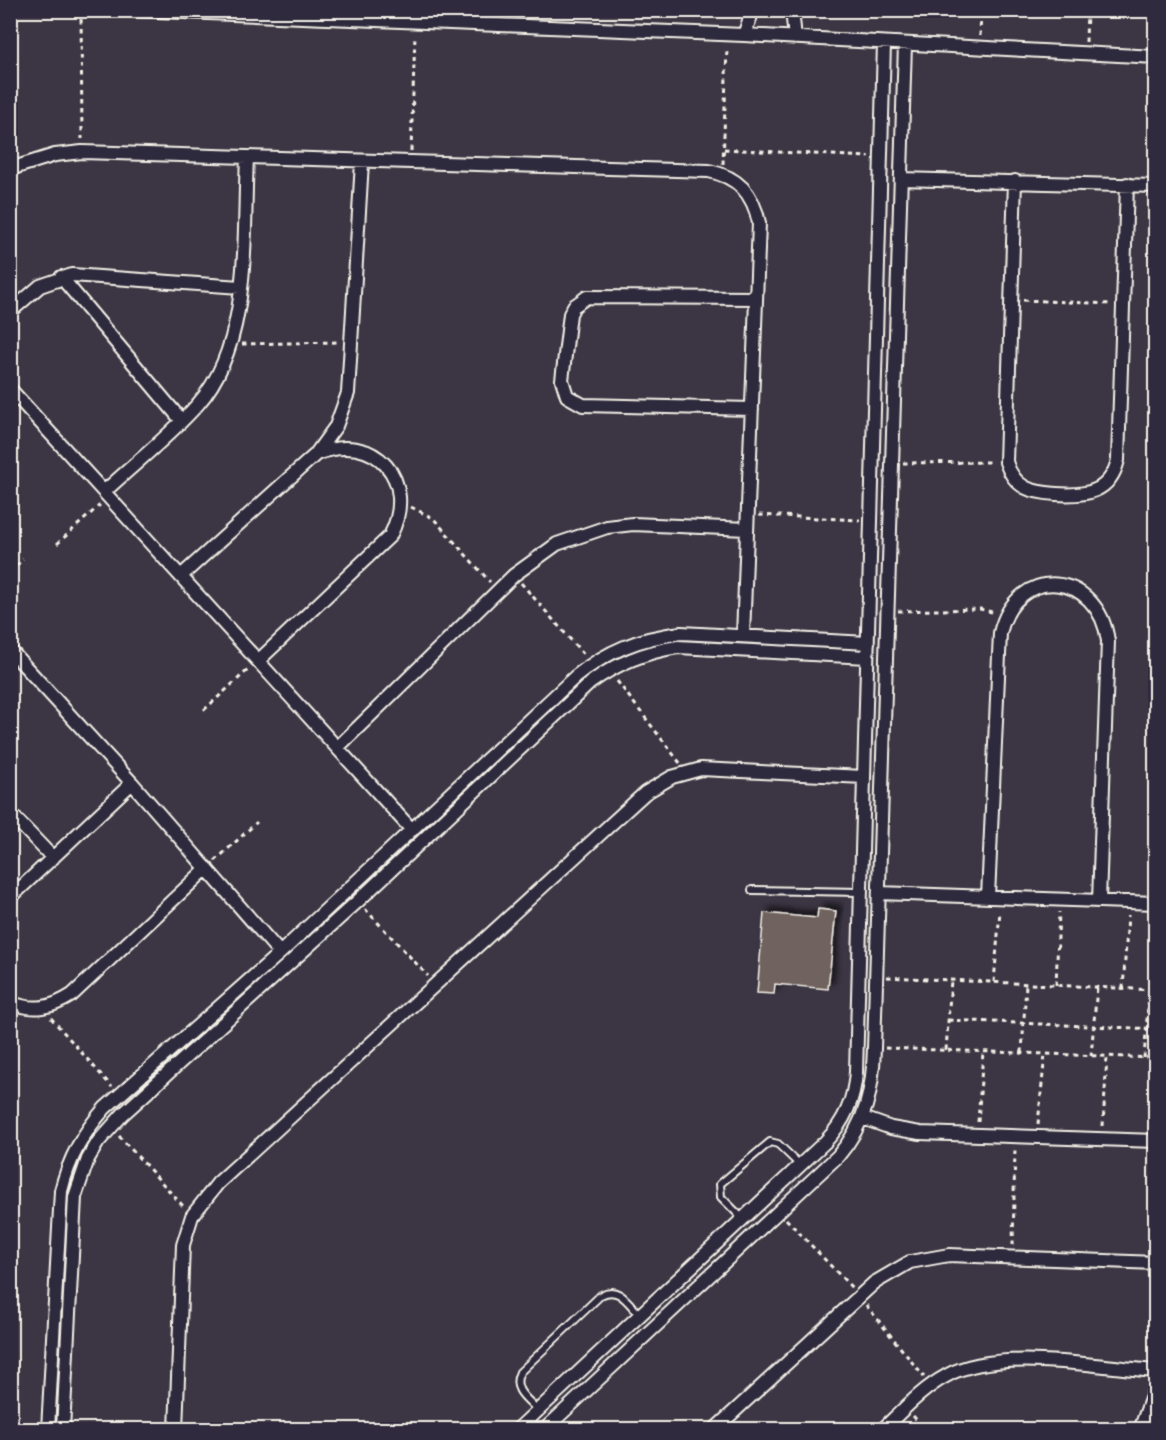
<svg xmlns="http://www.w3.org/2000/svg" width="1166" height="1440" font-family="Sriracha,sans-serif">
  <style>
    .building { fill: #70645f; stroke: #f4f1e8; stroke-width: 1.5; filter: url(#shadow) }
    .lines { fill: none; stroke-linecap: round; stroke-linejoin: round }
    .service-casing { stroke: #f4f1e8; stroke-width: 10 }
    .minor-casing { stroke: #f4f1e8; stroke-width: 16 }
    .path { stroke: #f4f1e8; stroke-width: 3; stroke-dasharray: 4.5 4.5; stroke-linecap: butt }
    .service { stroke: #2f2a3d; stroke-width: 6 }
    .minor { stroke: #2f2a3d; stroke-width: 12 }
  </style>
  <defs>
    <filter id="shadow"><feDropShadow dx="5.5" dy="-5.5" stdDeviation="3" flood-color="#0009"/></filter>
  </defs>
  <rect width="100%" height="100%" fill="#3c3644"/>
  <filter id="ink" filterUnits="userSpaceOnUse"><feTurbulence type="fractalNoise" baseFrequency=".0167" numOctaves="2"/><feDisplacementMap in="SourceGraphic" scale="12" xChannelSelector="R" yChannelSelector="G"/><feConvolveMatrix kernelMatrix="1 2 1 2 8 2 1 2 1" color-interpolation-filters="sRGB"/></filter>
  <g filter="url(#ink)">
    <path class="building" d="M818,909L836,911L828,989L775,984L774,994L757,993L764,913L817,918Z"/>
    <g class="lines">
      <defs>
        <path id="service" d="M752,890L860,892
          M743,1219L721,1197L720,1184L770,1142L778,1144L800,1165
          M538,1410C527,1399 511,1389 520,1372L601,1295C619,1285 628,1303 640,1315"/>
        <path id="minor" d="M134,10L744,35L1156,57
          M792,10L795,38
          M1154,10L1156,11
          M744,35L753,10
          M10,169L55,155L82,152L709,171C738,177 753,193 759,223L743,636
          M901,179L1156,186
          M1015,181L1006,462C1015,489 1031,492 1056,494C1086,496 1110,493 1118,460L1127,184
          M61,277L182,421
          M10,312L40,286L72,275L240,287
          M10,389L412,830
          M752,409L583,405L567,396L562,380L570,314L574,306L587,297L756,298
          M104,492C135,463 170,436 198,404C252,343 243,236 247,158
          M181,576L315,455L336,426L348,393L362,162
          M10,650L132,783L280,953
          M258,661L390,536C419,481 375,430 316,454
          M337,748L514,575L557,544L607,527L633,524L747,529
          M10,813L53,858
          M879,893L1156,903
          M988,897L1000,633C1016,564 1098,570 1108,641L1099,901
          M10,898L132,783
          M10,1002C33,1012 52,1008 72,995L207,868
          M863,1118L891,1128L920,1133L1156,1141
          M48,1430L61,1191C69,1158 83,1133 105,1108L280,953L575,677C607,651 639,638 681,633L868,643
          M63,1430L75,1197L88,1159L98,1142L123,1114L358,901L590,683C617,663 644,652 678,647L867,657
          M176,1430L183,1245L192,1216L218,1183L645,793L672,777L701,769L864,777
          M517,1430L825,1142C845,1121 854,1100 856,1072L884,43
          M544,1430L838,1156C866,1123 873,1090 874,1048L905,44
          M714,1430L874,1283L910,1262L949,1255L1156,1263
          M882,1430C902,1411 922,1389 946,1376C996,1347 1097,1367 1156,1371
          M1140,1430L1156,1385"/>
      </defs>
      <use href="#service" class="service-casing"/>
      <use href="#minor" class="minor-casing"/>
      <path class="path" d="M81,10L82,139
        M980,36L981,10
        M1086,42L1087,10
        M724,149L869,157
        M411,151L415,35
        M723,164L727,47
        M1023,300L1112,304
        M242,344L338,342
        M903,463L992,462
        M411,507L433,518L490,582
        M759,515L860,520
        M57,544L100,505
        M10,572L23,559
        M521,583L584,655
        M898,611L980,609L996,613
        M617,681L680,763
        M204,710L250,668
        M215,861L257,822
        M365,909L428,976
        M887,977L1156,990
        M994,982L1000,911
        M1056,985L1059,912
        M1123,989L1128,915
        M51,1018L112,1087
        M948,1020L1156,1029
        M885,1048L1156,1058
        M946,1050L951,980
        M1022,1053L1026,984
        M1091,1056L1097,987
        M1144,1058L1155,916
        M978,1122L983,1052
        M1038,1124L1045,1054
        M1103,1126L1107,1056
        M119,1136L184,1207
        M786,1219L852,1288
        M1013,1245L1015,1147
        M866,1305L924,1377
        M913,1416L926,1430"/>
      <use href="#service" class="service"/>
      <use href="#minor" class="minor"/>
    </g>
  </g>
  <rect width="1166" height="1440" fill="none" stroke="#2f2a3d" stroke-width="36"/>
  <rect x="18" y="18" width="1130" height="1404" fill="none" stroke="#f4f1e8" stroke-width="2" filter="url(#ink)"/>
</svg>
